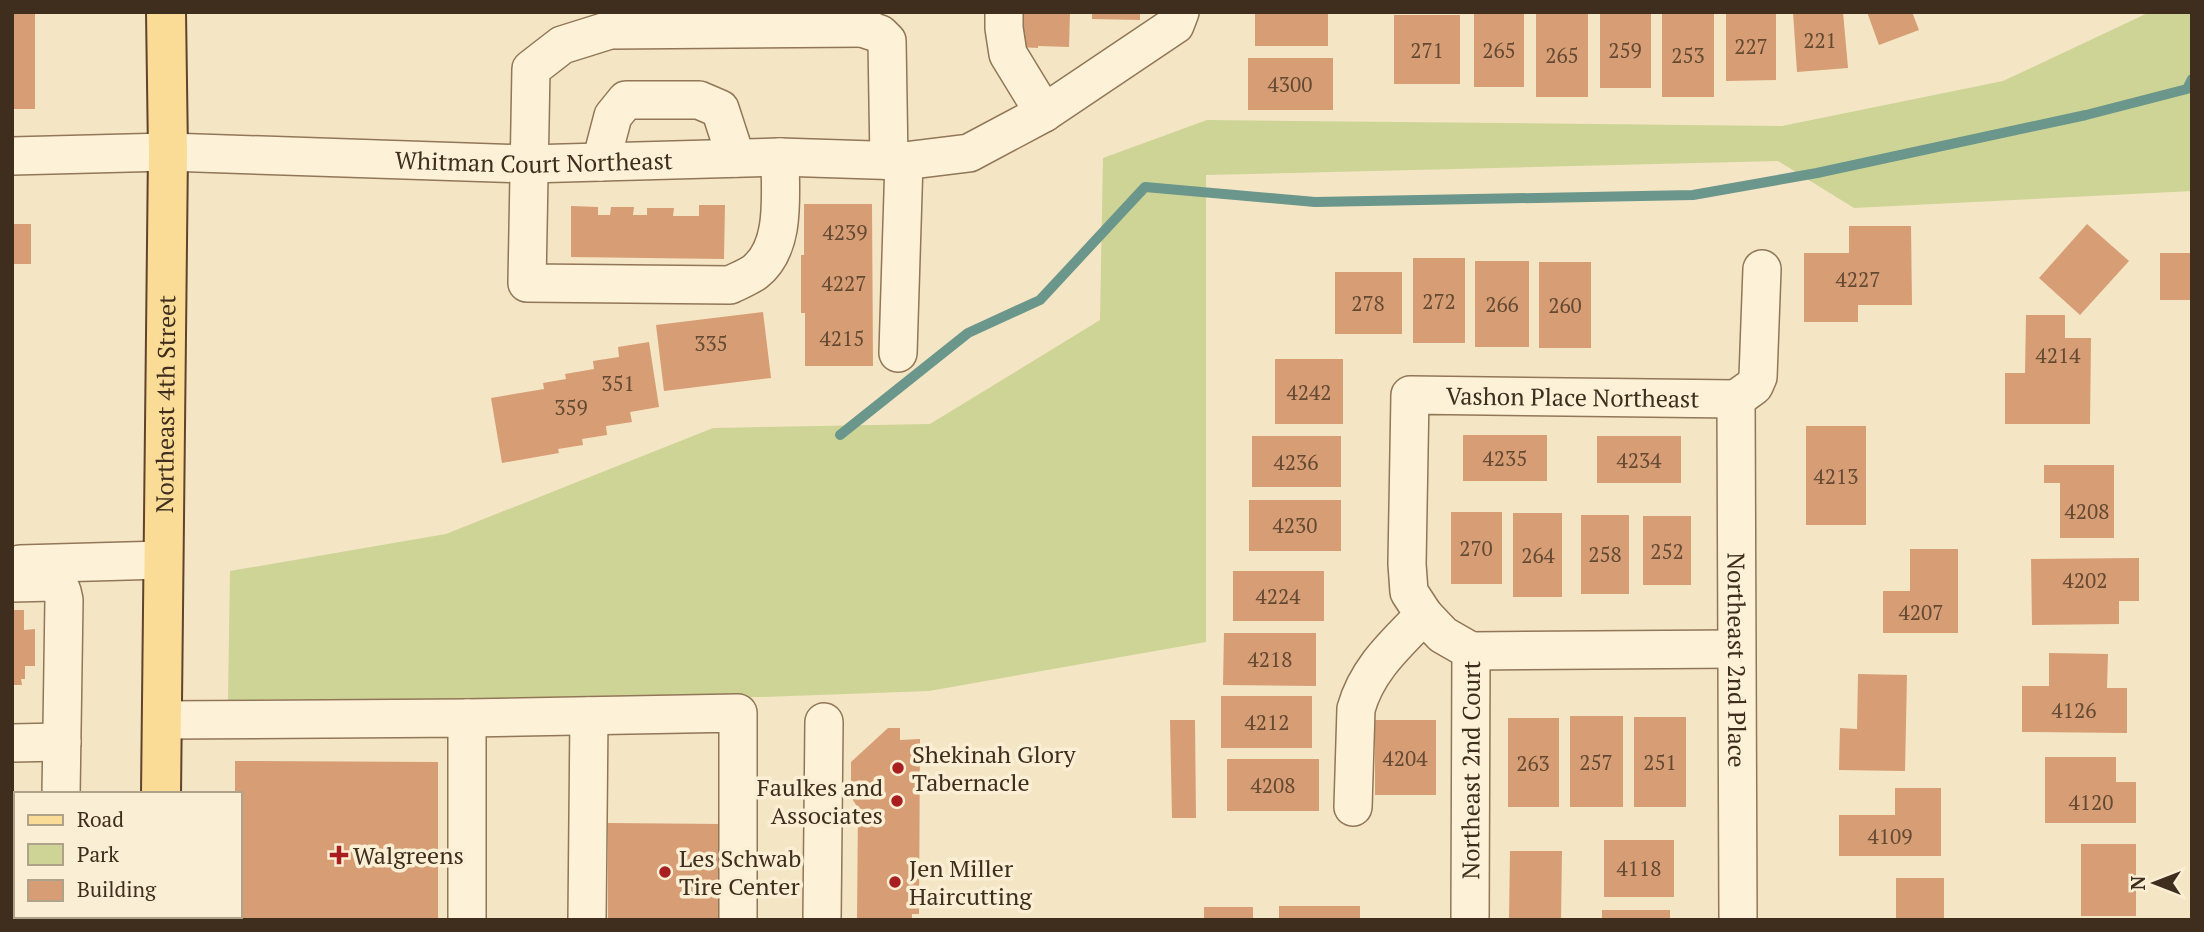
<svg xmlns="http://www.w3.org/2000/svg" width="2204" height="932" font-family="'PT Serif',serif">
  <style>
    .green { fill: #cdd496 }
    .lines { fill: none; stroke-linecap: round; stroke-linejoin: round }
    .stream { stroke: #6b968b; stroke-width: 10 }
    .building { fill: #d79d75 }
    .minor-casing { stroke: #917657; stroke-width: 40 }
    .major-casing { stroke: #5f432c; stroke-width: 42 }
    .minor { stroke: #fdf2d8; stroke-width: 37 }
    .major { stroke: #fbdc97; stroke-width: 38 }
    .poi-dot { fill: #a91f20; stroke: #faefd4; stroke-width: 2.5 }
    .labels { text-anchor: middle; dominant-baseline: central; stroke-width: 7; stroke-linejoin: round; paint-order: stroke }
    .number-label { font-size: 21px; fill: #654a33 }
    .street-label { font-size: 24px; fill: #3f2e1d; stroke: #faefd4 }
    .poi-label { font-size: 24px; fill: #3f2e1d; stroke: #faefd4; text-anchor: start }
  </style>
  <rect width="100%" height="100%" fill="#f4e5c4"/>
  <path class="green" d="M2150,12H2192V191L1854,208L1778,161L1206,175V642L929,691L763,697L228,700L230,571L446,534L713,428L930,424L1100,320L1103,158L1207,120L1782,126L2003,81Z"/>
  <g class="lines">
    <path class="stream" d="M840,435L968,333L1040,300L1145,187L1315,202L1693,195L1817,173L2086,115L2187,89L2192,79"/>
  </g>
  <path class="building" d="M12,12H35V109H12Z
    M1024,12H1070L1069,47L1038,46V48L1020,47L1021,21H1024Z
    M1092,12H1140V20L1092,19Z
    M1255,12H1328V46H1255Z
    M1474,12H1524V87H1474Z
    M1600,12H1651V88H1600Z
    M1662,12H1714V97H1662Z
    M1726,12H1776V80L1726,81Z
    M1793,12H1843L1848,68L1797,72Z
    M1867,12H1912L1919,30L1879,45Z
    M1536,14H1588V97H1536Z
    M1394,15H1460V84H1394Z
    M1248,58H1333V110H1248Z
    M804,204H872L873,366H805V313H801V255H804Z
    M699,205H725L724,259L571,257V206L598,207V215H610L611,207H634L633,215H647V208H674L673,216H699Z
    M12,224H31V264H12Z
    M2087,224L2129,261L2080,315L2039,278Z
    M1849,226H1911L1912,305H1858V322H1804V253H1849Z
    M2160,253H2192V300H2160Z
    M1413,258H1465V343H1413Z
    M1475,261H1529V347H1475Z
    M1539,262H1591V348H1539Z
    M1335,272H1402V334H1335Z
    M763,312L771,378L664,391L656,325Z
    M2026,315H2065V338H2091L2090,424H2005V373H2025Z
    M649,342L659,407L630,412L632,422L606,426L607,435L582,439L583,445L558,449L559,453L502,463L491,398L544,389L543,383L566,379L565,374L594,369L593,361L619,357L618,347Z
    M1275,359H1343V424H1275Z
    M1806,426H1866V525H1806Z
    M1463,435H1547V481H1463Z
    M1252,436H1341V487H1252Z
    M1597,436H1681V483H1597Z
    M2044,465H2114V538H2060V483H2044Z
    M1249,500H1341V551H1249Z
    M1451,512H1502V584H1451Z
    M1513,513H1562V597H1513Z
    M1581,515H1629V594H1581Z
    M1643,516H1691V585H1643Z
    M1910,549H1958V633H1883V591H1910Z
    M2139,558V601H2119V624L2032,625L2031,559Z
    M1233,571H1324V621H1233Z
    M12,610H24V630L35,629V666H25V679H21L22,685H12Z
    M1224,633H1316V686L1223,685Z
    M2049,653L2108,654L2107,688H2127V733L2022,732V686H2049Z
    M1858,674L1907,675L1905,771L1839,770L1840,728L1857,729Z
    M1221,696H1312V748H1221Z
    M1570,716H1623V807H1570Z
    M1634,717H1686V807H1634Z
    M1508,718H1559V807H1508Z
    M1170,720H1195L1196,818H1172Z
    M1375,720H1436V795H1375Z
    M888,728H900V740L920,739L919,914H912V920H857L858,808L851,797V762Z
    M2045,757H2116V782H2136V823H2045Z
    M1227,759H1319V811H1227Z
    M235,761L438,762V920H234V916H240V794H235Z
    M1895,788H1941V856H1839V815H1895Z
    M12,810H15L16,869H12Z
    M608,823L721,824V920H608Z
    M1604,840H1674V897H1604Z
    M2081,844H2136V916H2081Z
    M1510,851H1562L1561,920H1509Z
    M1896,878H1944V920H1896Z
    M1279,906H1360V920H1279Z
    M1204,907H1253V920H1204Z
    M1602,910H1670V920H1602Z"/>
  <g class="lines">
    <defs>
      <g id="minor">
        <path d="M1004,12V28L1008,54L1044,113"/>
        <path d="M862,28L880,34L887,41L889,161"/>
        <path id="s1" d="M12,156L168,152L528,164L780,157L904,161L969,153L1044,113L1175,25L1180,12"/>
        <path d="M780,157C780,193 787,247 755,272C748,277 738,281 730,285L527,283L531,69L562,45L610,30L862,28V12"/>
        <path d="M601,162L613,116L626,100H699L720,109L736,158"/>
        <path d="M898,353L904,161"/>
        <path id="s2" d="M1736,399L1738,920"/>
        <path d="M1736,399L1754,386L1758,377L1762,269"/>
        <path d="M20,564L163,560"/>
        <path d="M12,583L53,582L62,591L64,600L61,794"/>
        <path d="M1471,651L1736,649"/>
        <path d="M467,718L738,713V920"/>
        <path d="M162,720L467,718V920"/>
        <path d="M12,743L62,742"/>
        <path d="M1353,807L1356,709C1367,669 1396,644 1424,615"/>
        <path d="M12,886L16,885"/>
        <path d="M37,920V916"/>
        <path d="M587,920L589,716"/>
        <path d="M822,920L824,722"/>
        <path id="s3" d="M1470,920L1471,651L1443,635L1424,615L1409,592L1407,564L1410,395L1736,399"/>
      </g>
      <g id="major">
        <path id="s4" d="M161,794L168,152L166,12"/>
        <path d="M159,920V916"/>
      </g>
    </defs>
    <use href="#minor" class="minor-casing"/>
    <use href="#major" class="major-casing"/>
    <use href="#minor" class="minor"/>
    <use href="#major" class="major"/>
  </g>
  <g class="poi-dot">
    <circle cx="898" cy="768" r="7"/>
    <circle cx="897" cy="801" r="7"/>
    <path d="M335.5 844.5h7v7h7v7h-7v7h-7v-7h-7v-7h7z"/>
    <circle cx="665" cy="872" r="7"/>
    <circle cx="895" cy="882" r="7"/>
  </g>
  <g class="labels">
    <g class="number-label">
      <text x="1820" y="40">221</text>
      <text x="1751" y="46">227</text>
      <text x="1427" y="50">271</text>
      <text x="1499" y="50">265</text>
      <text x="1625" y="50">259</text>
      <text x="1562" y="55">265</text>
      <text x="1688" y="55">253</text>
      <text x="1290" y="84">4300</text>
      <text x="845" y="232">4239</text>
      <text x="1858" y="279">4227</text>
      <text x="844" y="283">4227</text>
      <text x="1439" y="301">272</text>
      <text x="1368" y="303">278</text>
      <text x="1502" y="304">266</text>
      <text x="1565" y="305">260</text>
      <text x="842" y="338">4215</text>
      <text x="711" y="343">335</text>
      <text x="2058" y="355">4214</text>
      <text x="618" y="383">351</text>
      <text x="1309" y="392">4242</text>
      <text x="571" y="407">359</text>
      <text x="1505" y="458">4235</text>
      <text x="1639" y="460">4234</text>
      <text x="1296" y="462">4236</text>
      <text x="1836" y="476">4213</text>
      <text x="2087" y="511">4208</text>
      <text x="1295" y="525">4230</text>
      <text x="1476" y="548">270</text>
      <text x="1667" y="551">252</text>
      <text x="1605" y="554">258</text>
      <text x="1538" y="555">264</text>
      <text x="2085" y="580">4202</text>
      <text x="1278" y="596">4224</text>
      <text x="1921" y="612">4207</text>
      <text x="1270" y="659">4218</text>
      <text x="2074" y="710">4126</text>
      <text x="1267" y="722">4212</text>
      <text x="1405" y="758">4204</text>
      <text x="1596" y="762">257</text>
      <text x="1660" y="762">251</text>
      <text x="1533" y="763">263</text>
      <text x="1273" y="785">4208</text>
      <text x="2091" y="802">4120</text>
      <text x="1890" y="836">4109</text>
      <text x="1639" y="868">4118</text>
    </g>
    <g class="street-label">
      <text stroke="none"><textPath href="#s1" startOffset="522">Whitman Court Northeast</textPath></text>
      <text stroke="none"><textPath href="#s3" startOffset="716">Vashon Place Northeast</textPath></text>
      <text stroke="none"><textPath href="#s4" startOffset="390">Northeast 4th Street</textPath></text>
      <text stroke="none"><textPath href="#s2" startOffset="261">Northeast 2nd Place</textPath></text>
      <text stroke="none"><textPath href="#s3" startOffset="150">Northeast 2nd Court</textPath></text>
    </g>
    <g class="poi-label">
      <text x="912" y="754">Shekinah Glory<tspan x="912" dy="28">Tabernacle</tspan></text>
      <text x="883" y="787" text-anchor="end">Faulkes and<tspan x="883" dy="28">Associates</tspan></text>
      <text x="353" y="855">Walgreens</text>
      <text x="679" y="858">Les Schwab<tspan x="679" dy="28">Tire Center</tspan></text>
      <text x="909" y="868">Jen Miller<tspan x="909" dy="28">Haircutting</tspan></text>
    </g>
  </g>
  <rect width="2204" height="932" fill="none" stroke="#3f2e1d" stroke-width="28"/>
  <rect x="14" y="792" width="228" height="126" fill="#faefd4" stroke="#afa28b" stroke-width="2"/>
  <rect x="28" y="815" width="35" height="10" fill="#fbdc97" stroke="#afa28b" stroke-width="2"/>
  <text x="77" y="827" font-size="21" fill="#3f2e1d">Road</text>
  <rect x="28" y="844" width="35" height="21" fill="#cdd496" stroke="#afa28b" stroke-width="2"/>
  <text x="77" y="862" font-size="21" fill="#3f2e1d">Park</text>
  <rect x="28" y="880" width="35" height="21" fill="#d79d75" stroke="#afa28b" stroke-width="2"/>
  <text x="77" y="897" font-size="21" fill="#3f2e1d">Building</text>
  <g transform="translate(2155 883) rotate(270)" stroke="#faefd4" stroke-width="5" paint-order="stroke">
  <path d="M0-5L12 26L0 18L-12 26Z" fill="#3f2e1d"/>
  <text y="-10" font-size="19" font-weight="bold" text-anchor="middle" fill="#3f2e1d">N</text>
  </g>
</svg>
